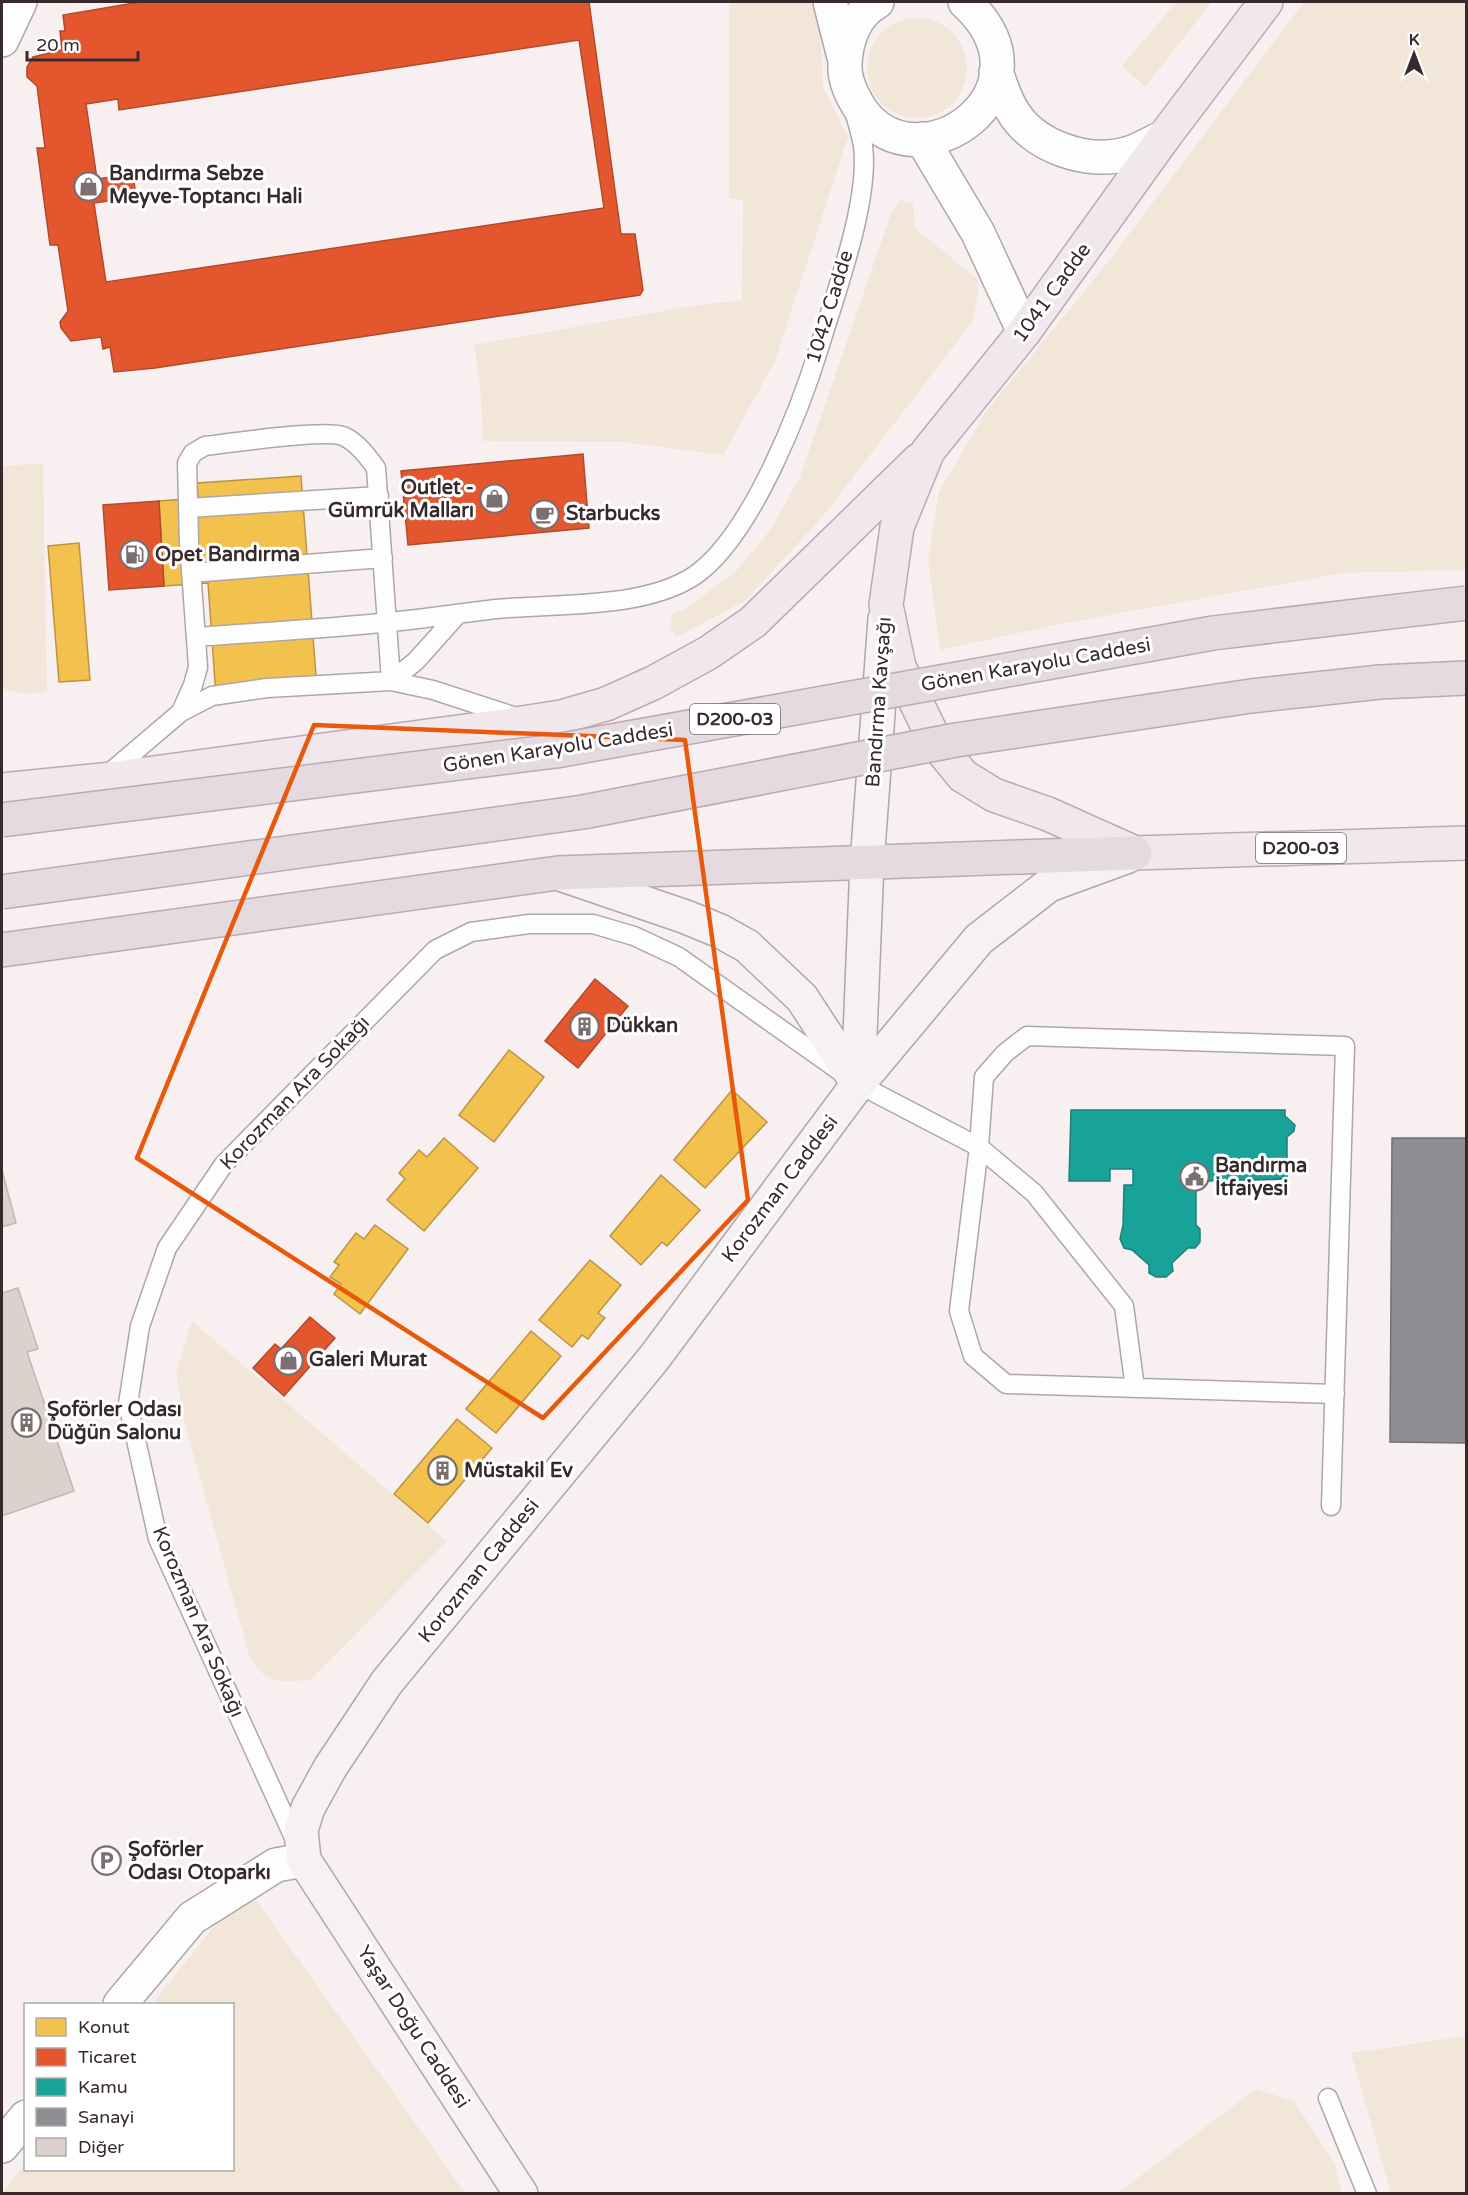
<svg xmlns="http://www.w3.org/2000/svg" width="1468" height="2195" font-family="'Varela Round',sans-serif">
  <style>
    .green { fill: #f2e6d8 }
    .homes { fill: #f2c14e; stroke: #ba9444; stroke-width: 1.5 }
    .shops { fill: #e4572e; stroke: #b04a2d; stroke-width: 1.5; fill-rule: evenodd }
    .public { fill: #17a398; stroke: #217f77; stroke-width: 1.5 }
    .industry { fill: #8d8d92; stroke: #746f73; stroke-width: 1.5 }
    .building { fill: #ddd1cd; stroke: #c1b8b5; stroke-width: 1.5 }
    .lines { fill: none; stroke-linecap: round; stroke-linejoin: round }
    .lane-casing { stroke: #afa6a6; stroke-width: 21 }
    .street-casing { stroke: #afa6a6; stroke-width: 36 }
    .secondary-casing { stroke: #afa6a6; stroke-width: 36 }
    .primary-casing { stroke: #baabb2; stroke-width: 36 }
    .highway-casing { stroke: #baabb2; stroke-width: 36 }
    .lane { stroke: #fefdfd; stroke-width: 18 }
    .street { stroke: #fefdfd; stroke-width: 33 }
    .secondary { stroke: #f6f2f4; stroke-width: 33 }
    .primary { stroke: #f0e8ec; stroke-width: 33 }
    .highway { stroke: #e4dae0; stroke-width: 33 }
    .highway-bridge-casing { stroke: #baabb2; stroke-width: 36; stroke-linecap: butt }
    .highway-bridge { stroke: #e4dae0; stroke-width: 33 }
    .marked { fill: none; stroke: #e8590c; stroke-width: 4.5; stroke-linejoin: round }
    .labels { text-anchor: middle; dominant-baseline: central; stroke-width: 6; stroke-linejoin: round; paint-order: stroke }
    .shield { fill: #fff; stroke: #746a6b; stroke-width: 1.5 }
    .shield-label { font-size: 18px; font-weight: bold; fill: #382a2b }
    .poi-label { font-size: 20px; font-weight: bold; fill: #382a2b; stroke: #fff; text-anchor: start }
    .street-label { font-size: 20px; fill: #382a2b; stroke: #fff }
  </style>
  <rect width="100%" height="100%" fill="#f8f0f0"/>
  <path class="green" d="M729,2H810L820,14L823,87L848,137L775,361L723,455L623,442L483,441L480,383L474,345L685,307L742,300L743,200L729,198Z
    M1176,2H1212L1145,87L1122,66Z
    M1304,2H1466V570L1343,573L1060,624L940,650L928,559L939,492L985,413L1108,262Z
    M867 68a50 50 0 1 1 100 0a50 50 0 1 1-100 0Z
    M901,200L913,203L915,228L977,279L978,293L973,321L824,515L745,601L677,637L670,629L672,614L685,609L736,571L771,529L800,477L892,211Z
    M43,463L47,691C30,695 18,694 2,688V466Z
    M192,1321L447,1541L311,1680C278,1681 267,1687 249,1655L184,1420L176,1372Z
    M246,1886L465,2193L2,2194L25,2164L26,2170H232V2004H152Z
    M1466,2036V2193H1391L1351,2053Z
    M1256,2089L1294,2101L1335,2164L1342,2193H1118Z"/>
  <path class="homes" d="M301,476L317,689L216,696L208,583L164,586L159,501L198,498L197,483Z
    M79,543L90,680L59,682L48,546Z
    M509,1050L544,1077L494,1142L459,1115Z
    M732,1090L767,1122L705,1188L674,1160Z
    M444,1138L478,1168L424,1231L387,1200L405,1179L399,1173L419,1150L427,1157Z
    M661,1175L700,1210L667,1246L662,1242L641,1265L610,1236Z
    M375,1225L408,1249L360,1314L334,1294L341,1284L330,1277L339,1265L334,1262L356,1233L364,1239Z
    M590,1260L621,1285L598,1313L605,1318L598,1326L588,1339L582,1335L572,1347L539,1320Z
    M531,1331L561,1356L496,1433L466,1409Z
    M457,1419L492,1448L428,1523L394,1494Z"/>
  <path class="shops" d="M140,2H589L621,234H635L643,290L640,295L155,368L114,372L110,347L103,349L101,337L71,341L61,328L60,322L68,311L58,245H50L37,148H45L37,86L27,77V67L33,57L62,50L60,31H65L63,15ZM579,40L604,208L106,282L94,203L136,197L133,174L97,179L86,104L118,99L119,110Z
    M583,454L589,528L408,545L401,471Z
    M159,501L164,586L109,590L103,505Z
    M595,979L628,1006L578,1068L545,1041Z
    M310,1317L335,1338L284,1396L253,1368L275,1344L281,1349Z"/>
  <path class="public" d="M1071,1110H1285V1116L1295,1125L1294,1131L1287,1137V1179L1207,1181V1169H1192V1185H1196V1225L1200,1229V1242L1195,1248H1188L1172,1263L1173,1271L1166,1277H1156L1149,1273V1265L1132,1250L1124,1248L1120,1239L1123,1225L1124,1185H1133V1169H1110V1181H1069Z"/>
  <path class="industry" d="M1392,1138H1466V1443L1390,1442Z"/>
  <path class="building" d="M2,1170L16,1223L2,1227Z
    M18,1288L38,1349L27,1352L74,1491L2,1516V1293Z"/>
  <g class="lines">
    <defs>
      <path id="lane" d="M188,508L379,496
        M191,573L383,558
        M196,637C260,632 325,629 389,622C425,619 460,613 496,609C557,603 656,610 703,569C755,525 800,410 820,345C836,292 870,200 863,146C861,133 856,119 853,106
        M181,712L193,685L198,667L189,542L187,463L193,453L205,446C230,443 325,429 343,436C357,442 368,457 376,468L391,681L433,690L519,718
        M107,775L181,712L212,696L267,688L391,681L416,661L458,614
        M1331,1506L1345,1046L1027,1036L1005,1053L984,1077L979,1147L959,1311L973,1356L1006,1384L1335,1394
        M296,1842L158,1539L128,1404L140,1326L167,1248L224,1164L435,950L471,932L529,924H593L634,936L679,957L858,1084L979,1147L1034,1193L1124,1306L1135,1388
        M1328,2098L1367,2194"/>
      <path id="street" d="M830,2L844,57
        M877,2C855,14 846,40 845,64C844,81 852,96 861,110C918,191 1061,90 965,2
        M2,40L20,2
        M996,72C1001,85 1005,99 1012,110C1032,146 1087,165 1126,154C1139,151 1152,142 1164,137
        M922,139L978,233L1024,332
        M120,2004L192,1918L276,1865L304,1860
        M2,2146L26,2117"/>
      <path id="secondary" d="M560,874L686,917L720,931L747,946L802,998L858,1084
        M858,1084L867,863L885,619
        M521,2194L304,1860L301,1830L308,1808L330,1768L387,1682L654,1358L858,1084L979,939L1049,885L1128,856"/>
      <path id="primary" d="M1266,2L1164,137L1024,332L928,451L897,527L886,605L899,667L936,743L963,776L994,795L1048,814L1135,853L1466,843
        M2,790L102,780L510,725L561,717L606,704L653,683L708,653L753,622L919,460"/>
      <path id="highway" d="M2,950L558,873L1135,853"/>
    </defs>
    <use href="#lane" class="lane-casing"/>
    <use href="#street" class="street-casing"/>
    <use href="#secondary" class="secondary-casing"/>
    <use href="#primary" class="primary-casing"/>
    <use href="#highway" class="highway-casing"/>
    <use href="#lane" class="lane"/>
    <use href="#street" class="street"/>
    <use href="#secondary" class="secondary"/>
    <use href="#primary" class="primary"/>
    <use href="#highway" class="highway"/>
    <defs>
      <path id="highway-bridge" d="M2,820L556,751L1213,633L1466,603
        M2,892L583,812L956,740L1251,696L1380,682L1466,678"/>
    </defs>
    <use href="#highway-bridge" class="highway-bridge-casing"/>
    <use href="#highway-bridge" class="highway-bridge"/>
  </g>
  <path class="marked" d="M314,725L685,740L748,1200L543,1418L137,1158Z"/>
  <defs>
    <symbol id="shop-ring" viewBox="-11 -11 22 22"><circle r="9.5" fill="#fff" stroke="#7b6f70" stroke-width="1.5"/><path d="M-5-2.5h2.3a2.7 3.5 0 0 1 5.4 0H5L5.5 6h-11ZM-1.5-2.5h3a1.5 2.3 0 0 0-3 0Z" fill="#7b6f70"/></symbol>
    <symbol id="cafe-ring" viewBox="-11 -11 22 22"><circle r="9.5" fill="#fff" stroke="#7b6f70" stroke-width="1.5"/><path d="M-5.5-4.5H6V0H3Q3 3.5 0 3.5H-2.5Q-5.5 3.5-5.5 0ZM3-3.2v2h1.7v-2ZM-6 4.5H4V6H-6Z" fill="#7b6f70"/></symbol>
    <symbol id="fuel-ring" viewBox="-11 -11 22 22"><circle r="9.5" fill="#fff" stroke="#7b6f70" stroke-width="1.5"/><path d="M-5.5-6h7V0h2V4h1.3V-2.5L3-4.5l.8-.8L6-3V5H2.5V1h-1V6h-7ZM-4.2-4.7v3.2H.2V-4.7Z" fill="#7b6f70"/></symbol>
    <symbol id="building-ring" viewBox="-11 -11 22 22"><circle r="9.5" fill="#fff" stroke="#7b6f70" stroke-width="1.5"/><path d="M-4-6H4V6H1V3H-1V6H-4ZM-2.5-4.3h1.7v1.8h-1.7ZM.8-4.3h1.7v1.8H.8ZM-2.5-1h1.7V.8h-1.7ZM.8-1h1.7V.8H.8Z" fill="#7b6f70"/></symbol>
    <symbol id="civic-ring" viewBox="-11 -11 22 22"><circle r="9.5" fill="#fff" stroke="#7b6f70" stroke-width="1.5"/><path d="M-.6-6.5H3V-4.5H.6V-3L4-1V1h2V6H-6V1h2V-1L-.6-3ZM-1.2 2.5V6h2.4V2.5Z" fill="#7b6f70"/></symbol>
    <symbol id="parking-ring" viewBox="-11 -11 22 22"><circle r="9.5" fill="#fff" stroke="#7b6f70" stroke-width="1.5"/><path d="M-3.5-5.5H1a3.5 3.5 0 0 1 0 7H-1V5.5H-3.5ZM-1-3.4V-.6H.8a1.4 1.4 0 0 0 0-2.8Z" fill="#7b6f70"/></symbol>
  </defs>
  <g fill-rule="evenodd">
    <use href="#shop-ring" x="72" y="170" width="33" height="33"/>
    <use href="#shop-ring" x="478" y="482" width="33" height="33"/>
    <use href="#cafe-ring" x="528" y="498" width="33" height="33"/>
    <use href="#fuel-ring" x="118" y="538" width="33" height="33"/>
    <use href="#building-ring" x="568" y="1010" width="33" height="33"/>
    <use href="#civic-ring" x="1178" y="1160" width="33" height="33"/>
    <use href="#shop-ring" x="272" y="1344" width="33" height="33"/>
    <use href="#building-ring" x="10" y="1406" width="33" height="33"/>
    <use href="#building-ring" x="426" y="1454" width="33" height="33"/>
    <use href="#parking-ring" x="90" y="1844" width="33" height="33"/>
  </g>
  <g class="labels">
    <g class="shield">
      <rect x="690" y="704" width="90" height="30" rx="4.5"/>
      <rect x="1256" y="833" width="90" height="30" rx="4.5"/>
    </g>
    <g class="shield-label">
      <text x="735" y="719">D200-03</text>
      <text x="1301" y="848">D200-03</text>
    </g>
    <g class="poi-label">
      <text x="109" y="174">Bandırma Sebze<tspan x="109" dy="23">Meyve-Toptancı Hali</tspan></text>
      <text x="474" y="488" text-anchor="end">Outlet -<tspan x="474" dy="23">Gümrük Malları</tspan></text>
      <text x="566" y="514">Starbucks</text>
      <text x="155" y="555">Opet Bandırma</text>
      <text x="606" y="1026">Dükkan</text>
      <text x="1215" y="1166">Bandırma<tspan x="1215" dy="23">İtfaiyesi</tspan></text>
      <text x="309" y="1360">Galeri Murat</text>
      <text x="47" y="1410">Şoförler Odası<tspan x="47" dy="23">Düğün Salonu</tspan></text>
      <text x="464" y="1471">Müstakil Ev</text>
      <text x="128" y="1850">Şoförler<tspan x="128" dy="23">Odası Otoparkı</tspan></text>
    </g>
    <g class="street-label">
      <text transform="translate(1052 293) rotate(-54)">1041 Cadde</text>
      <text transform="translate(830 307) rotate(-73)">1042 Cadde</text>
      <text transform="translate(1036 665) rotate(-10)">Gönen Karayolu Caddesi</text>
      <text transform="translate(879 702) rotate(-86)">Bandırma Kavşağı</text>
      <text transform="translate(558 748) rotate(-9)">Gönen Karayolu Caddesi</text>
      <text transform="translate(295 1093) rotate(-46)">Korozman Ara Sokağı</text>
      <text transform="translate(780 1189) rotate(-53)">Korozman Caddesi</text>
      <text transform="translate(479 1571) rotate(-51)">Korozman Caddesi</text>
      <text transform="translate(198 1622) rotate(67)">Korozman Ara Sokağı</text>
      <text transform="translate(413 2027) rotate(57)">Yaşar Doğu Caddesi</text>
    </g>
  </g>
  <rect width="1468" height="2195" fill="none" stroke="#382a2b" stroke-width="6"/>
  <rect x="24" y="2003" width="210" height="168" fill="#ffffff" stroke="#afaaaa" stroke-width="1.5"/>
  <rect x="36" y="2018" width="30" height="18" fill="#f2c14e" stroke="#afaaaa" stroke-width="1.5"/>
  <text x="78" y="2033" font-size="18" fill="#382a2b">Konut</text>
  <rect x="36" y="2048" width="30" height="18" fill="#e4572e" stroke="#afaaaa" stroke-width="1.5"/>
  <text x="78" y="2063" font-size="18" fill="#382a2b">Ticaret</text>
  <rect x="36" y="2078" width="30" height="18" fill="#17a398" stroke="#afaaaa" stroke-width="1.5"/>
  <text x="78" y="2093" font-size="18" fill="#382a2b">Kamu</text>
  <rect x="36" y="2108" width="30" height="18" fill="#8d8d92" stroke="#afaaaa" stroke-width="1.5"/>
  <text x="78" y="2123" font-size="18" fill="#382a2b">Sanayi</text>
  <rect x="36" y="2138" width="30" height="18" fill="#ddd1cd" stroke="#afaaaa" stroke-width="1.5"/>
  <text x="78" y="2153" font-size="18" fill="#382a2b">Diğer</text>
  <g transform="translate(1414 54)" stroke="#ffffff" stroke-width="4.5" paint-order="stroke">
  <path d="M0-4.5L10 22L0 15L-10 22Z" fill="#382a2b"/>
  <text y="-9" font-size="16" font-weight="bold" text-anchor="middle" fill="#382a2b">K</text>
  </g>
  <path d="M27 51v9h111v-9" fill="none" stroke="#382a2b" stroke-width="3"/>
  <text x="36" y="51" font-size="18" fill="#382a2b" stroke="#ffffff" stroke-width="4.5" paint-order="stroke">20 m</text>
</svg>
